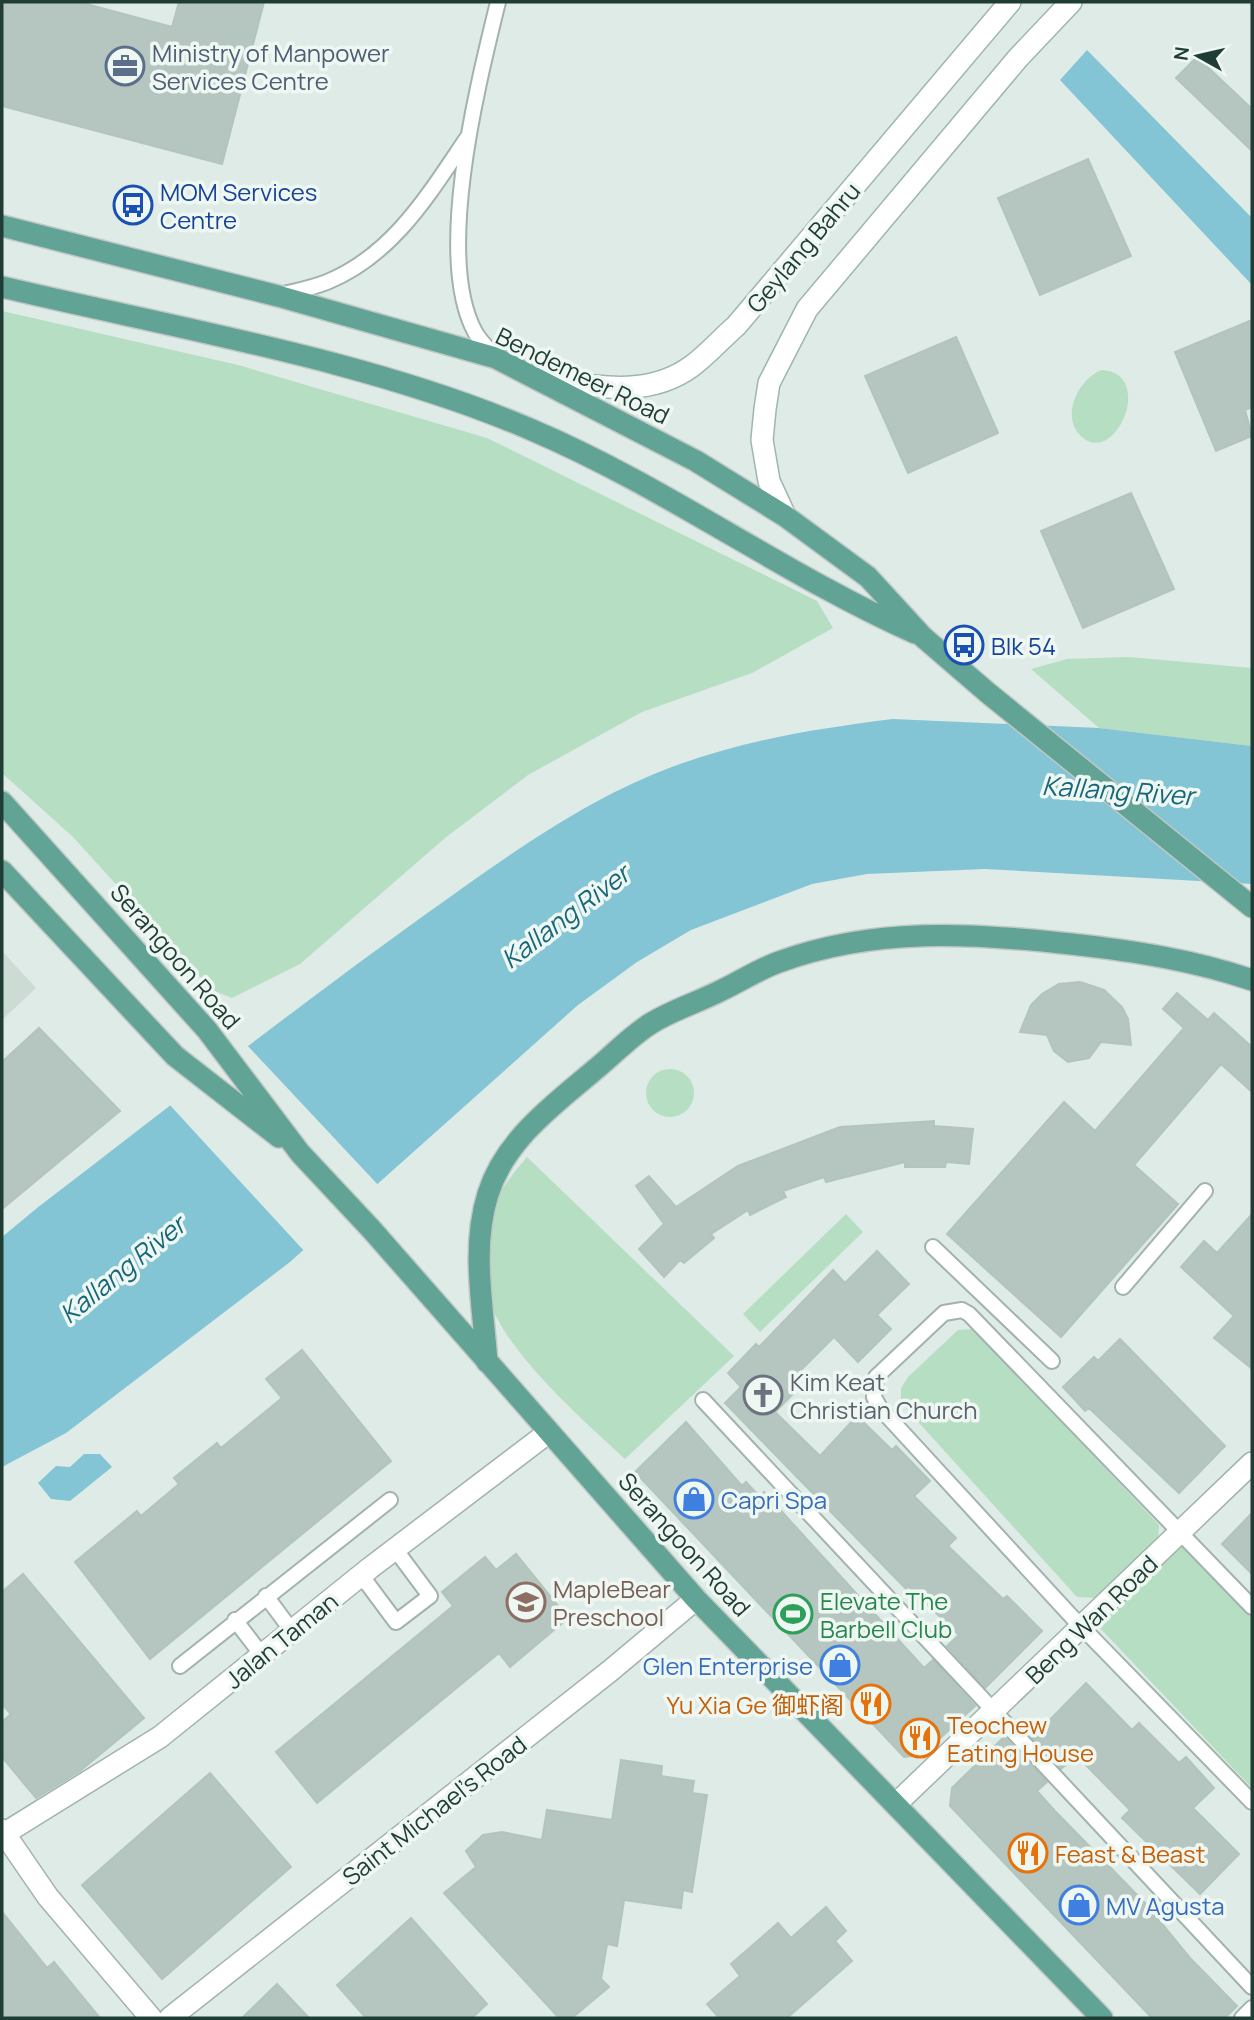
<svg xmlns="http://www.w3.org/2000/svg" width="1254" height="2020" font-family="Manrope,'Noto Sans SC',sans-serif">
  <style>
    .built { fill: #cddbd5 }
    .green { fill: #b6dec2 }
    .water { fill: #83c5d4 }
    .pier { fill: #dfebe6 }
    .building { fill: #b4c6bf; stroke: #b1c5bd; stroke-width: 2 }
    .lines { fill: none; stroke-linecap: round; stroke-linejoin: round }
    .service-casing { stroke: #a2b3ad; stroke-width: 18 }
    .minor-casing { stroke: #a2b3ad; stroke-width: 24 }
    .secondary-casing { stroke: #9db7ae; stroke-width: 24 }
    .primary-casing { stroke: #c0c8c6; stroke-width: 24 }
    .service { stroke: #fff; stroke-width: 14 }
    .minor { stroke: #fff; stroke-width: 21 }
    .secondary { stroke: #fff; stroke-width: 21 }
    .primary { stroke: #61a394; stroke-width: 21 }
    .labels { text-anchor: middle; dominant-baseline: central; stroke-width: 7; stroke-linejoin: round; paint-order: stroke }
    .service-label { font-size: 24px; fill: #4e5e75; stroke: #eff7f3; text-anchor: start }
    .transit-label { font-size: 24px; fill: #164399; stroke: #eff7f3; text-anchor: start }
    .street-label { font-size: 24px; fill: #1f3c35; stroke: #eff7f3 }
    .worship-label { font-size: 24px; fill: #5b616d; stroke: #eff7f3; text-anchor: start }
    .shop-label { font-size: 24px; fill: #366cbe; stroke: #eff7f3; text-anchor: start }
    .education-label { font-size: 24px; fill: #785e54; stroke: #eff7f3; text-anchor: start }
    .leisure-label { font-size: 24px; fill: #27864d; stroke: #eff7f3; text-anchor: start }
    .food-label { font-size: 24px; fill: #c56008; stroke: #eff7f3; text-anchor: start }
    .water-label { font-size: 26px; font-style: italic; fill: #16677a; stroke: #eff7f3 }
  </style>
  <rect width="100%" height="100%" fill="#dfebe6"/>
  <path class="built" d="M2,951L36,988L2,1020Z"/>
  <path class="green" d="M2,311L238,365L487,438L817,601L833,628L752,673L642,712L528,775L445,838L300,964L232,998L212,990L73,837L2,773Z
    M1101,370C1156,372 1116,467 1082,437C1059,417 1079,379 1101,370Z
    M1129,657L1252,668V746L1099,728L1031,669L1067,659Z
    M646 1093a24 24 0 1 1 48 0a24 24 0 1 1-48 0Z
    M527,1157L734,1356L625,1459C580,1417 502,1350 485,1290C483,1281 486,1268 487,1258C493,1204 491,1199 527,1157Z
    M846,1214L863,1232L760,1332L743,1314Z
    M974,1329L1159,1525L1158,1546L1099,1598L1077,1597L901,1403V1388L908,1377L958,1330Z
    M1182,1545L1252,1616V1788L1098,1626Z"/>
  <path class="water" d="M1087,50L1252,218V285L1060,80Z
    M893,719L1099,728L1252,746V884L985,869L867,874L812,884L691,930L637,962L578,1005L290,1262L66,1433L2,1467V1237L37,1208C166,1109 294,1009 426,914C506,857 587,797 680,764C749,739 821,728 893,719Z
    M84,1454H100L112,1467L70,1501L51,1499L38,1483L56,1466L70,1467Z"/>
  <path class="pier" d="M246,1044L380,1187L306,1253L168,1103Z"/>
  <path class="building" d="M2,2H79L172,27L179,2H264L222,164L2,106Z
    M1197,57L1252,109V151L1176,78Z
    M1088,159L1131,256L1040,295L998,198Z
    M1252,320V407L1245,410L1252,436L1216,451L1175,352Z
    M956,337L998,433L908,473L865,376Z
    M1131,493L1174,589L1083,628L1041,531Z
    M1080,982L1104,990L1122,1007L1128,1019L1131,1045L1101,1042L1089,1058L1068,1062L1054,1051L1047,1035L1020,1032L1031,1005L1042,994L1059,984Z
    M1177,993L1208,1020L1214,1013L1252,1047V1092L1221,1064L1134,1165L1178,1204L1061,1337L947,1234L1064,1102L1095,1131L1184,1028L1163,1009Z
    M39,1028L120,1111L2,1209V1062Z
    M934,1121V1126L973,1129L969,1164L946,1162L945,1167H905V1162L826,1182L824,1177L783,1191L786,1197L750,1215L748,1210L711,1234L714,1238L684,1263L680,1260L664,1277L639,1249L664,1224L636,1186L649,1176L676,1207L738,1166L840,1127Z
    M1252,1214V1369L1214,1338L1234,1316L1181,1267L1204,1241L1217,1253Z
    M877,1251L909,1284L877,1315L891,1329L858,1362L834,1337L792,1379L800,1387L775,1412L820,1456L857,1416L892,1450L896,1446L930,1481L914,1496L956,1538L948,1546L1003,1599L1007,1596L1042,1631L985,1688L947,1646L959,1635L908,1586L906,1589L725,1403L741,1387L728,1373L756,1344L759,1347L833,1270L845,1283Z
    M1120,1339L1225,1446L1179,1493L1089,1408L1085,1411L1063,1387L1094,1357L1098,1361Z
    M302,1350L391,1461L150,1659L75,1562L137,1511L141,1516L179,1484L174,1478L217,1443L221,1448L282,1398L266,1379Z
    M686,1422L742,1486L746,1482L760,1497L764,1492L924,1668L933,1660L975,1706L922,1755L904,1757L635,1472Z
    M1252,1513V1574L1222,1544Z
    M516,1554L568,1618L510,1667L499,1653L317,1803L276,1752L453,1606L442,1592L485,1557L496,1570Z
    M23,1574L144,1718L80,1771L36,1798L2,1757V1722L11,1714L2,1704V1592Z
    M1086,1683L1132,1730L1139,1723L1179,1763L1186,1757L1214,1788L1193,1808L1239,1854L1200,1894L1122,1818L1130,1810L1077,1756L1061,1769L1032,1738Z
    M1004,1737L1047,1782L1037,1791L1055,1811L1145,1903L1190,1958L1237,2006L1225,2018H1152L950,1806L952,1788Z
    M621,1760L662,1766L661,1776L694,1781L692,1793L707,1795L692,1892L683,1890L681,1908L624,1900L617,1946L607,1944L601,1979L609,1987L572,2018H559L444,1893L476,1867L466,1851L483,1835L502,1832L542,1840L547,1810L612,1820Z
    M210,1773L291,1867L162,1979L82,1885Z
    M826,1907L846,1931L835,1941L852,1961L787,2018H719L707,2004L740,1976L731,1964L778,1923L791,1938Z
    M2,1912L47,1968L54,1962L100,2018H2Z
    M411,1918L487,2004L472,2018H366L337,1985Z
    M277,1984L309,2018H242Z"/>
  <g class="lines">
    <defs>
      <path id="service" d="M280,295C296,291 312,288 327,282C393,255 429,194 467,138
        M495,357C489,349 480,341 475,332C434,256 478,84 498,2
        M933,1247L1052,1361
        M1123,1287L1205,1191
        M703,1400L1252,1987
        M361,1575L396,1622L430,1596L395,1549
        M266,1596L292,1631
        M1252,1607L969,1314L962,1310L944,1313L876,1377L874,1397L880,1408L1072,1617L1252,1802
        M235,1620L262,1655
        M180,1666L390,1500
        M1242,2018L1252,2008"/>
      <path id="minor" d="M897,1803L1252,1463
        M2,1830L48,1897L151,2018
        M2,1835L160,1737L370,1568L549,1432
        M170,2018L610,1671L696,1599"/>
      <path id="secondary" d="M539,378C591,385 646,400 692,366C707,355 721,339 736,326L1010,2
        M785,516L769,481L762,440L765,409L769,383L807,309L1018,58L1071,2"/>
      <path id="primary" d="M2,226L278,296L496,358L696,461L785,516L868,577L923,637L988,693L1252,907
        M2,287C174,328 370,360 532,430C666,487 783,574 915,633
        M2,802L207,1030L300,1153L372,1230L696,1599L1102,2018
        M2,871L175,1056L279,1137
        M487,1362C483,1306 471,1248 488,1194C505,1139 556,1103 597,1068C615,1053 631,1036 650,1024C672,1010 699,1002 722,990C741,981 759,969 779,962C874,927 972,933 1071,944C1134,951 1193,960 1252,980"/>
    </defs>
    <use href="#service" class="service-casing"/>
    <use href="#minor" class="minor-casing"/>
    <use href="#secondary" class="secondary-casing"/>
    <use href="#primary" class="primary-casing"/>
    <use href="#service" class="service"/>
    <use href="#minor" class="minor"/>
    <use href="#secondary" class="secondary"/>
    <use href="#primary" class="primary"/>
  </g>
  <defs>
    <symbol id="office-ring" viewBox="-11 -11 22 22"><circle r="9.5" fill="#eff7f3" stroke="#5c6f8a" stroke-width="1.5"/><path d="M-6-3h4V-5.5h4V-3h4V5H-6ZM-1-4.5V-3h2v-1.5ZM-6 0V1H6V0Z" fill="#5c6f8a"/></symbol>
    <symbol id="bus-ring" viewBox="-11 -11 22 22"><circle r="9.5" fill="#eff7f3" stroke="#1a4fb4" stroke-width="1.5"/><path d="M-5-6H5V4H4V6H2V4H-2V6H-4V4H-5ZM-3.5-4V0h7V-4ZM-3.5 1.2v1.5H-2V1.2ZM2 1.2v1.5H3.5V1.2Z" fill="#1a4fb4"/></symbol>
    <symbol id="church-ring" viewBox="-11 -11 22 22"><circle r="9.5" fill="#eff7f3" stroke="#6b7280" stroke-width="1.5"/><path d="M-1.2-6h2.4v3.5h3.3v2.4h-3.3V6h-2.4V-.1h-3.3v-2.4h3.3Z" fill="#6b7280"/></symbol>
    <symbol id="shop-ring" viewBox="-11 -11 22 22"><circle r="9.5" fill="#eff7f3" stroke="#3f7fe0" stroke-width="1.5"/><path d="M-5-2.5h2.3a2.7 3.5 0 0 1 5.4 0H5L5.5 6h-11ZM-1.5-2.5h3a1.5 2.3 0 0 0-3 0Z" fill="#3f7fe0"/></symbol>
    <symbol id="school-ring" viewBox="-11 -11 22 22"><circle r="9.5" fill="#eff7f3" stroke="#8d6e63" stroke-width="1.5"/><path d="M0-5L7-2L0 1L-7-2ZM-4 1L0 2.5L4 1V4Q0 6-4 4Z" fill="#8d6e63"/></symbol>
    <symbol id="stadium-ring" viewBox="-11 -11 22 22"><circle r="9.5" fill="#eff7f3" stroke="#2e9e5b" stroke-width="1.5"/><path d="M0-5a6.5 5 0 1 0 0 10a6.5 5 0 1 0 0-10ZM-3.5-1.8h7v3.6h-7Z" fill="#2e9e5b"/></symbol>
    <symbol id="restaurant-ring" viewBox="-11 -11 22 22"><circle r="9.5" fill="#eff7f3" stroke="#e8710a" stroke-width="1.5"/><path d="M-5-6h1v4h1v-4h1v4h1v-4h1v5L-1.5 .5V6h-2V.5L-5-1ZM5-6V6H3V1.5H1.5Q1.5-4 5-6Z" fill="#e8710a"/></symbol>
  </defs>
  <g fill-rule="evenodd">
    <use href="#office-ring" x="103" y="44" width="44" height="44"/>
    <use href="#bus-ring" x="111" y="183" width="44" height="44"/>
    <use href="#bus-ring" x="942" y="623" width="44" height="44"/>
    <use href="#church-ring" x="741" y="1373" width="44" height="44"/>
    <use href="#shop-ring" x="672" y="1477" width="44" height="44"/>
    <use href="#school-ring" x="504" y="1580" width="44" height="44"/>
    <use href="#stadium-ring" x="771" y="1592" width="44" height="44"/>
    <use href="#shop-ring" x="818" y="1643" width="44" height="44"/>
    <use href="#restaurant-ring" x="849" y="1682" width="44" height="44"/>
    <use href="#restaurant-ring" x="898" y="1716" width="44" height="44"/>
    <use href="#restaurant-ring" x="1006" y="1831" width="44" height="44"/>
    <use href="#shop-ring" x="1057" y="1883" width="44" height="44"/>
  </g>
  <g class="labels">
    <g class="service-label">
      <text x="152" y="52">Ministry of Manpower<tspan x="152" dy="28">Services Centre</tspan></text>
    </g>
    <g class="transit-label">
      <text x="160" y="191">MOM Services<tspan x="160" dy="28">Centre</tspan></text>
      <text x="991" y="645">Blk 54</text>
    </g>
    <g class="street-label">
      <text transform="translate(803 247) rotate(-50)">Geylang Bahru</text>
      <text transform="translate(583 375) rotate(26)">Bendemeer Road</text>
      <text transform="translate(176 956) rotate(49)">Serangoon Road</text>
      <text transform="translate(685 1544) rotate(48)">Serangoon Road</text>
      <text transform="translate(1091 1619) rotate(-44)">Beng Wan Road</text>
      <text transform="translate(281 1640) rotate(-39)">Jalan Taman</text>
      <text transform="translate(434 1810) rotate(-38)">Saint Michael's Road</text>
    </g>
    <g class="worship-label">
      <text x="790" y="1381">Kim Keat<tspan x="790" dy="28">Christian Church</tspan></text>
    </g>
    <g class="shop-label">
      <text x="721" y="1499">Capri Spa</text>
      <text x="813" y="1665" text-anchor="end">Glen Enterprise</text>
      <text x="1106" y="1905">MV Agusta</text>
    </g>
    <g class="education-label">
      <text x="553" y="1588">MapleBear<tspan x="553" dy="28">Preschool</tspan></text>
    </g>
    <g class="leisure-label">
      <text x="820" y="1600">Elevate The<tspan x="820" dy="28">Barbell Club</tspan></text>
    </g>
    <g class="food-label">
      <text x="844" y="1704" text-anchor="end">Yu Xia Ge 御虾阁</text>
      <text x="947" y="1724">Teochew<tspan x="947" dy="28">Eating House</tspan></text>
      <text x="1055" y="1853">Feast &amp; Beast</text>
    </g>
    <g class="water-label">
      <text transform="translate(1118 790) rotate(4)">Kallang River</text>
      <text transform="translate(565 916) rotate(-37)">Kallang River</text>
      <text transform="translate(122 1269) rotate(-39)">Kallang River</text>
    </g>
  </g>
  <rect width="1254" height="2020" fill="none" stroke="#1f3c35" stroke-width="7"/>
  <g transform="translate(1198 56) rotate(278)" stroke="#eff7f3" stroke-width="5" paint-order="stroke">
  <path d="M0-5L12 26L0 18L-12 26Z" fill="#1f3c35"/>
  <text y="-10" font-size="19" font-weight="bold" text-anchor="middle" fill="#1f3c35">N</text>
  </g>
</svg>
